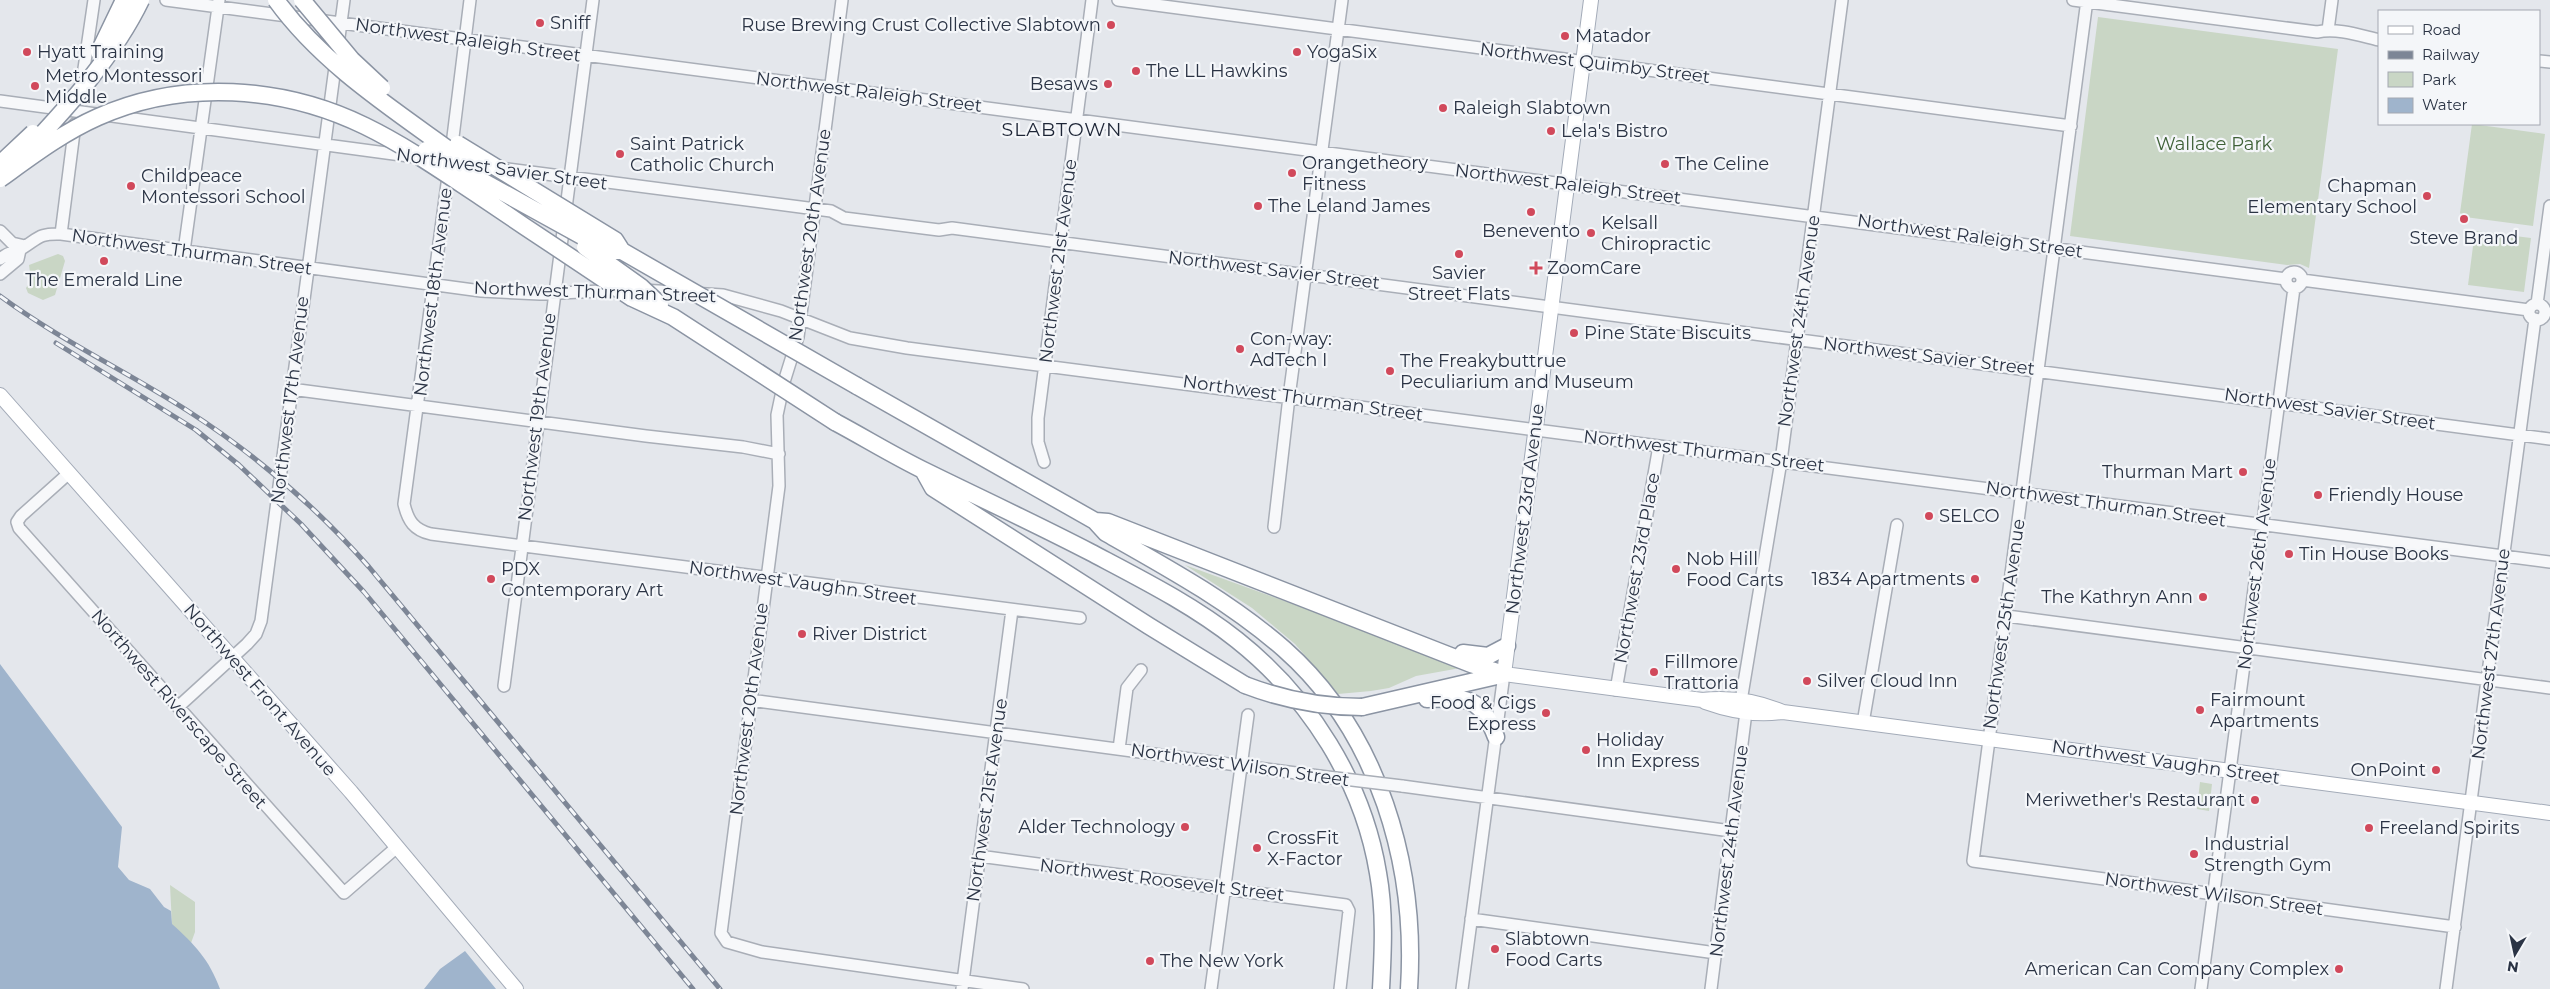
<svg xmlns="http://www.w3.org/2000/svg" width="2550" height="989" font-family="Montserrat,sans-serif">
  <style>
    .green { fill: #c9d6c5 }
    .water { fill: #9fb4cc }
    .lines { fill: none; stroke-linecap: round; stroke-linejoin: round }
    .minor-casing { stroke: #a9aeb7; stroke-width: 14 }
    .major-casing { stroke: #a3abb8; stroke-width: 16 }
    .highway-casing { stroke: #8b94a3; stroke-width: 19 }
    .minor { stroke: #f7f8fa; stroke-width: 11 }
    .major { stroke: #fff; stroke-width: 14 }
    .highway { stroke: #fff; stroke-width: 16 }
    .rail-casing { stroke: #7d8696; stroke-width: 5 }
    .rail { stroke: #f4f6f9; stroke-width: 3; stroke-dasharray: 9; stroke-linecap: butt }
    .minor-bridge-casing { stroke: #a9aeb7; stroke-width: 14; stroke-linecap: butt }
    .highway-bridge-casing { stroke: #8b94a3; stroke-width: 19; stroke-linecap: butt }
    .minor-bridge { stroke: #f7f8fa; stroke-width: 11 }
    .highway-bridge { stroke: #fff; stroke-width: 16 }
    .poi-dot { fill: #d1495b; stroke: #f4f6f9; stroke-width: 2 }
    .labels { text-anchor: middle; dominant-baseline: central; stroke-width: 4.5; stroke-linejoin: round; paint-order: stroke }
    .poi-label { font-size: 18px; fill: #2b3445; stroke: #f4f6f9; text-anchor: start }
    .street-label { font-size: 18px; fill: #2b3445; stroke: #f4f6f9 }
    .park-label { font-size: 18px; fill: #3f6138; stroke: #f4f6f9 }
    .neighbourhood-label { font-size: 19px; letter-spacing: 1px; fill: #1d2536; stroke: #f4f6f9 }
  </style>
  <rect width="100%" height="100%" fill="#e4e7ec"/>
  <path class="green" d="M2098,17L2338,49L2309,268L2300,264L2287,265L2070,236Z
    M2472,124L2545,134L2533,226L2465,217L2460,213Z
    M2475,231L2531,238L2524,292L2468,285Z
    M58,254L63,256L65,261L55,295L43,300L28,293L26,288L31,280L29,265Z
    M1185,565L1466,667L1416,676L1389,688L1371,691L1338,694L1295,644L1252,608Z
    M2200,782L2212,784L2209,811L2197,809Z
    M170,885L195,902V932L191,943L172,925Z"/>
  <path class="water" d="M0,664L122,827L118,867L129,880L150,889L164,907L171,911L172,924C195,945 209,959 220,989H0Z
    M465,951L496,989H424L440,969Z"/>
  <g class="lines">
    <defs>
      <path id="minor" d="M166,0L2286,279
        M842,0L798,337L784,382L777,415L779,486L721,933L727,942L762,952L1023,989
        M1118,0L2071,126
        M2073,0L2317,32C2338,28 2358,35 2379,40
        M2087,0L1973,861L2455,927
        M2328,30L2332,0
        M2539,61L2550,62
        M81,89L94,0
        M0,101L416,157
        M451,153L470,0
        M461,163L831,211L844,218L939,230L952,228L2550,439
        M449,169L404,504C408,521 414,530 431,534L1080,618
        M0,231L12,243L25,246
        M61,234L75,124
        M184,251L219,0
        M0,259C10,251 12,253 21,249C38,239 38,233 61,234L481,291L540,294L621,290
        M2286 280a8 8 0 1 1 16 0a8 8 0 1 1-16 0Z
        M0,274L18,259L20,250
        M2302,280L2529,310
        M642,290L723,295L781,311L850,338L907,348L2550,562
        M2537,304L2550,206
        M2529 312a8 8 0 1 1 16 0a8 8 0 1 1-16 0Z
        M291,389L646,436L743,447L779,454
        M1044,462L1038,442V418L1092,0
        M69,473L21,516L17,522L19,528L344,893L397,847
        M1274,527L1289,397L1342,0
        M2007,616L2550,688
        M504,686L593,0
        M1616,690L1659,446
        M750,700L1319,776
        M1741,701L1781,461L1842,0
        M178,707L247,644L256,634L261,621L344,0
        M1863,723L1897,525
        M1119,749L1127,688L1141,670
        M1402,786L1731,831
        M979,856L1346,905L1349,911L1340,989
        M1471,919L1716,953
        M962,989L1012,610
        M1211,989L1248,715
        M1462,989L1504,674
        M1711,989L1746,712
        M2201,989L2294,288
        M2446,989L2535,319"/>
      <path id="major" d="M1591,0L1504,674L1702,700C1729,697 1757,701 1783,712L2550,813
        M0,395L351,792L516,989
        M1705,702C1730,711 1756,716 1782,712"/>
      <path id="highway" d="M857,386L1095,521L1106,533C1168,568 1230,602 1284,649C1379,733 1417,865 1409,989
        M835,422C865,438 894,456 925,471C980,498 1036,524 1090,552C1141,579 1193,605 1237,640C1310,698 1363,782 1378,873C1385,911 1383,951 1381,989
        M923,470L933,488L1149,626L1245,685
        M1095,521L1108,522L1471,664L1504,674
        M1463,653L1488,656L1507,646
        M1427,699C1467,698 1480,695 1496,737
        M1362,707L1501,675"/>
    </defs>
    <use href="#minor" class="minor-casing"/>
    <use href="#major" class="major-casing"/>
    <use href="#highway" class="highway-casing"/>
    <use href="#minor" class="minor"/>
    <use href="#major" class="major"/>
    <use href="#highway" class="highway"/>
    <defs>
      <path id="rail" d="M0,296C60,340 126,371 188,411C255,454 317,508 369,567L720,989
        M56,343L196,430L239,465L301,524L364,592L693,989"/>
    </defs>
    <use href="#rail" class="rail-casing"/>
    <use href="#rail" class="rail"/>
    <defs>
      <path id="minor-bridge" d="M1319,776L1402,786"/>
      <path id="highway-bridge" d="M276,0C325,68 401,114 467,163
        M302,0L352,60L382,88
        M99,52L124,0
        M458,144L615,240L622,251
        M28,149C69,106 115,54 141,0
        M426,150L609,251H622L857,386
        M0,164L33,133
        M0,179C32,156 62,133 98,117C183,79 283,86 365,126C406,146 443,172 481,197C531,231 581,264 632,298L673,317L835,422
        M585,247L641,287L660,305
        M1245,685C1284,700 1320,707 1362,707"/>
    </defs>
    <use href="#minor-bridge" class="minor-bridge-casing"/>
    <use href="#highway-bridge" class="highway-bridge-casing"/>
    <use href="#minor-bridge" class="minor-bridge"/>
    <use href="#highway-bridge" class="highway-bridge"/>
  </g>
  <g class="poi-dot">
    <circle cx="540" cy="23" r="5"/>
    <circle cx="1111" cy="25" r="5"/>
    <circle cx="1565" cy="36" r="5"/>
    <circle cx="27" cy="52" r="5"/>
    <circle cx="1297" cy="52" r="5"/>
    <circle cx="1136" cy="71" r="5"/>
    <circle cx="1108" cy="84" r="5"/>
    <circle cx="35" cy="86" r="5"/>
    <circle cx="1443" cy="108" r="5"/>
    <circle cx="1551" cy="131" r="5"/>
    <circle cx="620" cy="154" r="5"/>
    <circle cx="1665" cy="164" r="5"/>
    <circle cx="1292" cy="173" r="5"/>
    <circle cx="131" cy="186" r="5"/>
    <circle cx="2427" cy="196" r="5"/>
    <circle cx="1258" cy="206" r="5"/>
    <circle cx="1531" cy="212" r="5"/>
    <circle cx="2464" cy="219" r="5"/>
    <circle cx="1591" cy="233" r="5"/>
    <circle cx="1459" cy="254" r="5"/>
    <circle cx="104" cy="261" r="5"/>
    <path d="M1533.5 260.5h5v5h5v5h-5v5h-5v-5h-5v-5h5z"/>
    <circle cx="1574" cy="333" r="5"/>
    <circle cx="1240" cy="349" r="5"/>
    <circle cx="1390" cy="371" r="5"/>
    <circle cx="2243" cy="472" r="5"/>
    <circle cx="2318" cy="495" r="5"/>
    <circle cx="1929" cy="516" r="5"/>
    <circle cx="2289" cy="554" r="5"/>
    <circle cx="1676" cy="569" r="5"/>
    <circle cx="491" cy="579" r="5"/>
    <circle cx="1975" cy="579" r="5"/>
    <circle cx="2203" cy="597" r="5"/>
    <circle cx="802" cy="634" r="5"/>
    <circle cx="1654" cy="672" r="5"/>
    <circle cx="1807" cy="681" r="5"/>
    <circle cx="2200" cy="710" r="5"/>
    <circle cx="1546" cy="713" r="5"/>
    <circle cx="1586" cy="750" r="5"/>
    <circle cx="2436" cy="770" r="5"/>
    <circle cx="2255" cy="800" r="5"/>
    <circle cx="1185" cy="827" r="5"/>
    <circle cx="2369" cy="828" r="5"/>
    <circle cx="1257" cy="848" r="5"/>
    <circle cx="2194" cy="854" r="5"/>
    <circle cx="1495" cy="949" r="5"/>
    <circle cx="1150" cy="961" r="5"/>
    <circle cx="2339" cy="969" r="5"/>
  </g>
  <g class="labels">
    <g class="poi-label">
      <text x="550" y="23">Sniff</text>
      <text x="1101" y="25" text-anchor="end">Ruse Brewing Crust Collective Slabtown</text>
      <text x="1575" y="36">Matador</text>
      <text x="37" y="52">Hyatt Training</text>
      <text x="1307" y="52">YogaSix</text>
      <text x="1146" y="71">The LL Hawkins</text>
      <text x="45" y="76">Metro Montessori<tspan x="45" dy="21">Middle</tspan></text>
      <text x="1098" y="84" text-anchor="end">Besaws</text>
      <text x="1453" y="108">Raleigh Slabtown</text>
      <text x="1561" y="131">Lela's Bistro</text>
      <text x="630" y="144">Saint Patrick<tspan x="630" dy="21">Catholic Church</tspan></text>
      <text x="1302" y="163">Orangetheory<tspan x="1302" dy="21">Fitness</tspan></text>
      <text x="1675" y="164">The Celine</text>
      <text x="141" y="176">Childpeace<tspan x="141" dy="21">Montessori School</tspan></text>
      <text x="2417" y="186" text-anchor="end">Chapman<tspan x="2417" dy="21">Elementary School</tspan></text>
      <text x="1268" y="206">The Leland James</text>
      <text x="1601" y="223">Kelsall<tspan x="1601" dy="21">Chiropractic</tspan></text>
      <text x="1531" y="231" text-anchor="middle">Benevento</text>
      <text x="2464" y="238" text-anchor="middle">Steve Brand</text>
      <text x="1547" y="268">ZoomCare</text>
      <text x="1459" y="273" text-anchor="middle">Savier<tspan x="1459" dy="21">Street Flats</tspan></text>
      <text x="104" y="280" text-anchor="middle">The Emerald Line</text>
      <text x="1584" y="333">Pine State Biscuits</text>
      <text x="1250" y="339">Con-way:<tspan x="1250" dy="21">AdTech I</tspan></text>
      <text x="1400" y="361">The Freakybuttrue<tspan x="1400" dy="21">Peculiarium and Museum</tspan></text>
      <text x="2233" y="472" text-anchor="end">Thurman Mart</text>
      <text x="2328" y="495">Friendly House</text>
      <text x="1939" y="516">SELCO</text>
      <text x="2299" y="554">Tin House Books</text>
      <text x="1686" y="559">Nob Hill<tspan x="1686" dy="21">Food Carts</tspan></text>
      <text x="501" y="569">PDX<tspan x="501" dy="21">Contemporary Art</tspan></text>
      <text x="1965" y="579" text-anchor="end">1834 Apartments</text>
      <text x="2193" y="597" text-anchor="end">The Kathryn Ann</text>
      <text x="812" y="634">River District</text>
      <text x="1664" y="662">Fillmore<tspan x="1664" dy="21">Trattoria</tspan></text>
      <text x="1817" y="681">Silver Cloud Inn</text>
      <text x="2210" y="700">Fairmount<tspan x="2210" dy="21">Apartments</tspan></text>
      <text x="1536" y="703" text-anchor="end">Food &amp; Cigs<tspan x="1536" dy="21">Express</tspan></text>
      <text x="1596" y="740">Holiday<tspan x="1596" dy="21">Inn Express</tspan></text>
      <text x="2426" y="770" text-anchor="end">OnPoint</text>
      <text x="2245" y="800" text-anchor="end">Meriwether's Restaurant</text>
      <text x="1175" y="827" text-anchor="end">Alder Technology</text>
      <text x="2379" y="828">Freeland Spirits</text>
      <text x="1267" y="838">CrossFit<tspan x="1267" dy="21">X-Factor</tspan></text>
      <text x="2204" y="844">Industrial<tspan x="2204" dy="21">Strength Gym</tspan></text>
      <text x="1505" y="939">Slabtown<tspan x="1505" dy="21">Food Carts</tspan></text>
      <text x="1160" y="961">The New York</text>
      <text x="2329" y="969" text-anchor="end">American Can Company Complex</text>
    </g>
    <g class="street-label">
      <text transform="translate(468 40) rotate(8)">Northwest Raleigh Street</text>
      <text transform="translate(1595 63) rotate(7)">Northwest Quimby Street</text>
      <text transform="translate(869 92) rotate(7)">Northwest Raleigh Street</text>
      <text transform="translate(502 169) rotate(8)">Northwest Savier Street</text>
      <text transform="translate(1568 184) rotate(7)">Northwest Raleigh Street</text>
      <text transform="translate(810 235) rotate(-82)">Northwest 20th Avenue</text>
      <text transform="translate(1970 236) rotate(8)">Northwest Raleigh Street</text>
      <text transform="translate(192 252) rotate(8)">Northwest Thurman Street</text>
      <text transform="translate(1058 261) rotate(-83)">Northwest 21st Avenue</text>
      <text transform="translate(1274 270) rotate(7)">Northwest Savier Street</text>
      <text transform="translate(433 292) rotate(-83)">Northwest 18th Avenue</text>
      <text transform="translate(595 292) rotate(2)">Northwest Thurman Street</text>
      <text transform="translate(1799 321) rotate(-82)">Northwest 24th Avenue</text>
      <text transform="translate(1929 356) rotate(7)">Northwest Savier Street</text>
      <text transform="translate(1303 398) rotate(8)">Northwest Thurman Street</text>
      <text transform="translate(290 400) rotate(-83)">Northwest 17th Avenue</text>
      <text transform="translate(2330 409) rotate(8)">Northwest Savier Street</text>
      <text transform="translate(537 417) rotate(-83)">Northwest 19th Avenue</text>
      <text transform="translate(1704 451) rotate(7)">Northwest Thurman Street</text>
      <text transform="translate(2106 504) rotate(8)">Northwest Thurman Street</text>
      <text transform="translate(1525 509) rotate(-83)">Northwest 23rd Avenue</text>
      <text transform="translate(2257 564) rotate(-83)">Northwest 26th Avenue</text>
      <text transform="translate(1637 568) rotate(-80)">Northwest 23rd Place</text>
      <text transform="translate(803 583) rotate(8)">Northwest Vaughn Street</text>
      <text transform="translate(2004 624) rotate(-82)">Northwest 25th Avenue</text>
      <text transform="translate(2491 654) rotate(-83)">Northwest 27th Avenue</text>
      <text transform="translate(260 690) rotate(49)">Northwest Front Avenue</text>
      <text transform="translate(179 709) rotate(49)">Northwest Riverscape Street</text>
      <text transform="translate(749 709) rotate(-83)">Northwest 20th Avenue</text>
      <text transform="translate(2166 762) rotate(8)">Northwest Vaughn Street</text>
      <text transform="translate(1240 765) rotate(8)">Northwest Wilson Street</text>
      <text transform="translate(987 800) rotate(-82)">Northwest 21st Avenue</text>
      <text transform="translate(1729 851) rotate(-83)">Northwest 24th Avenue</text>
      <text transform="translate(1162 880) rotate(7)">Northwest Roosevelt Street</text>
      <text transform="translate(2214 894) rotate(8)">Northwest Wilson Street</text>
    </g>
    <g class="park-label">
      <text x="2214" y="144">Wallace Park</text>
    </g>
    <g class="neighbourhood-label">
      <text x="1062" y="129">SLABTOWN</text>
    </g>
  </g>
  <rect x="2378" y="10" width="162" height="115" fill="#f4f6f9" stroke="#a4a8b1"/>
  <rect x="2388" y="26" width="25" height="8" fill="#ffffff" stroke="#a4a8b1"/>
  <text x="2422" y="35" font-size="15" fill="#2b3445">Road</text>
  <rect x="2388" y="51" width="25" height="8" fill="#7d8696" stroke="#a4a8b1"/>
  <text x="2422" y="60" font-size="15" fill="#2b3445">Railway</text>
  <rect x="2388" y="72" width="25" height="15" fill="#c9d6c5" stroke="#a4a8b1"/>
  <text x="2422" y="85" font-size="15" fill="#2b3445">Park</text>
  <rect x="2388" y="98" width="25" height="15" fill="#9fb4cc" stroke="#a4a8b1"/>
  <text x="2422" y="110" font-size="15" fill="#2b3445">Water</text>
  <g transform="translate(2515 954) rotate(189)" stroke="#f4f6f9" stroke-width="4" paint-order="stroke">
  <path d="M0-4L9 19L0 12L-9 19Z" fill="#2b3445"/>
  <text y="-8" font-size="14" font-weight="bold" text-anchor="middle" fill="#2b3445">N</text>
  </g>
</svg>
